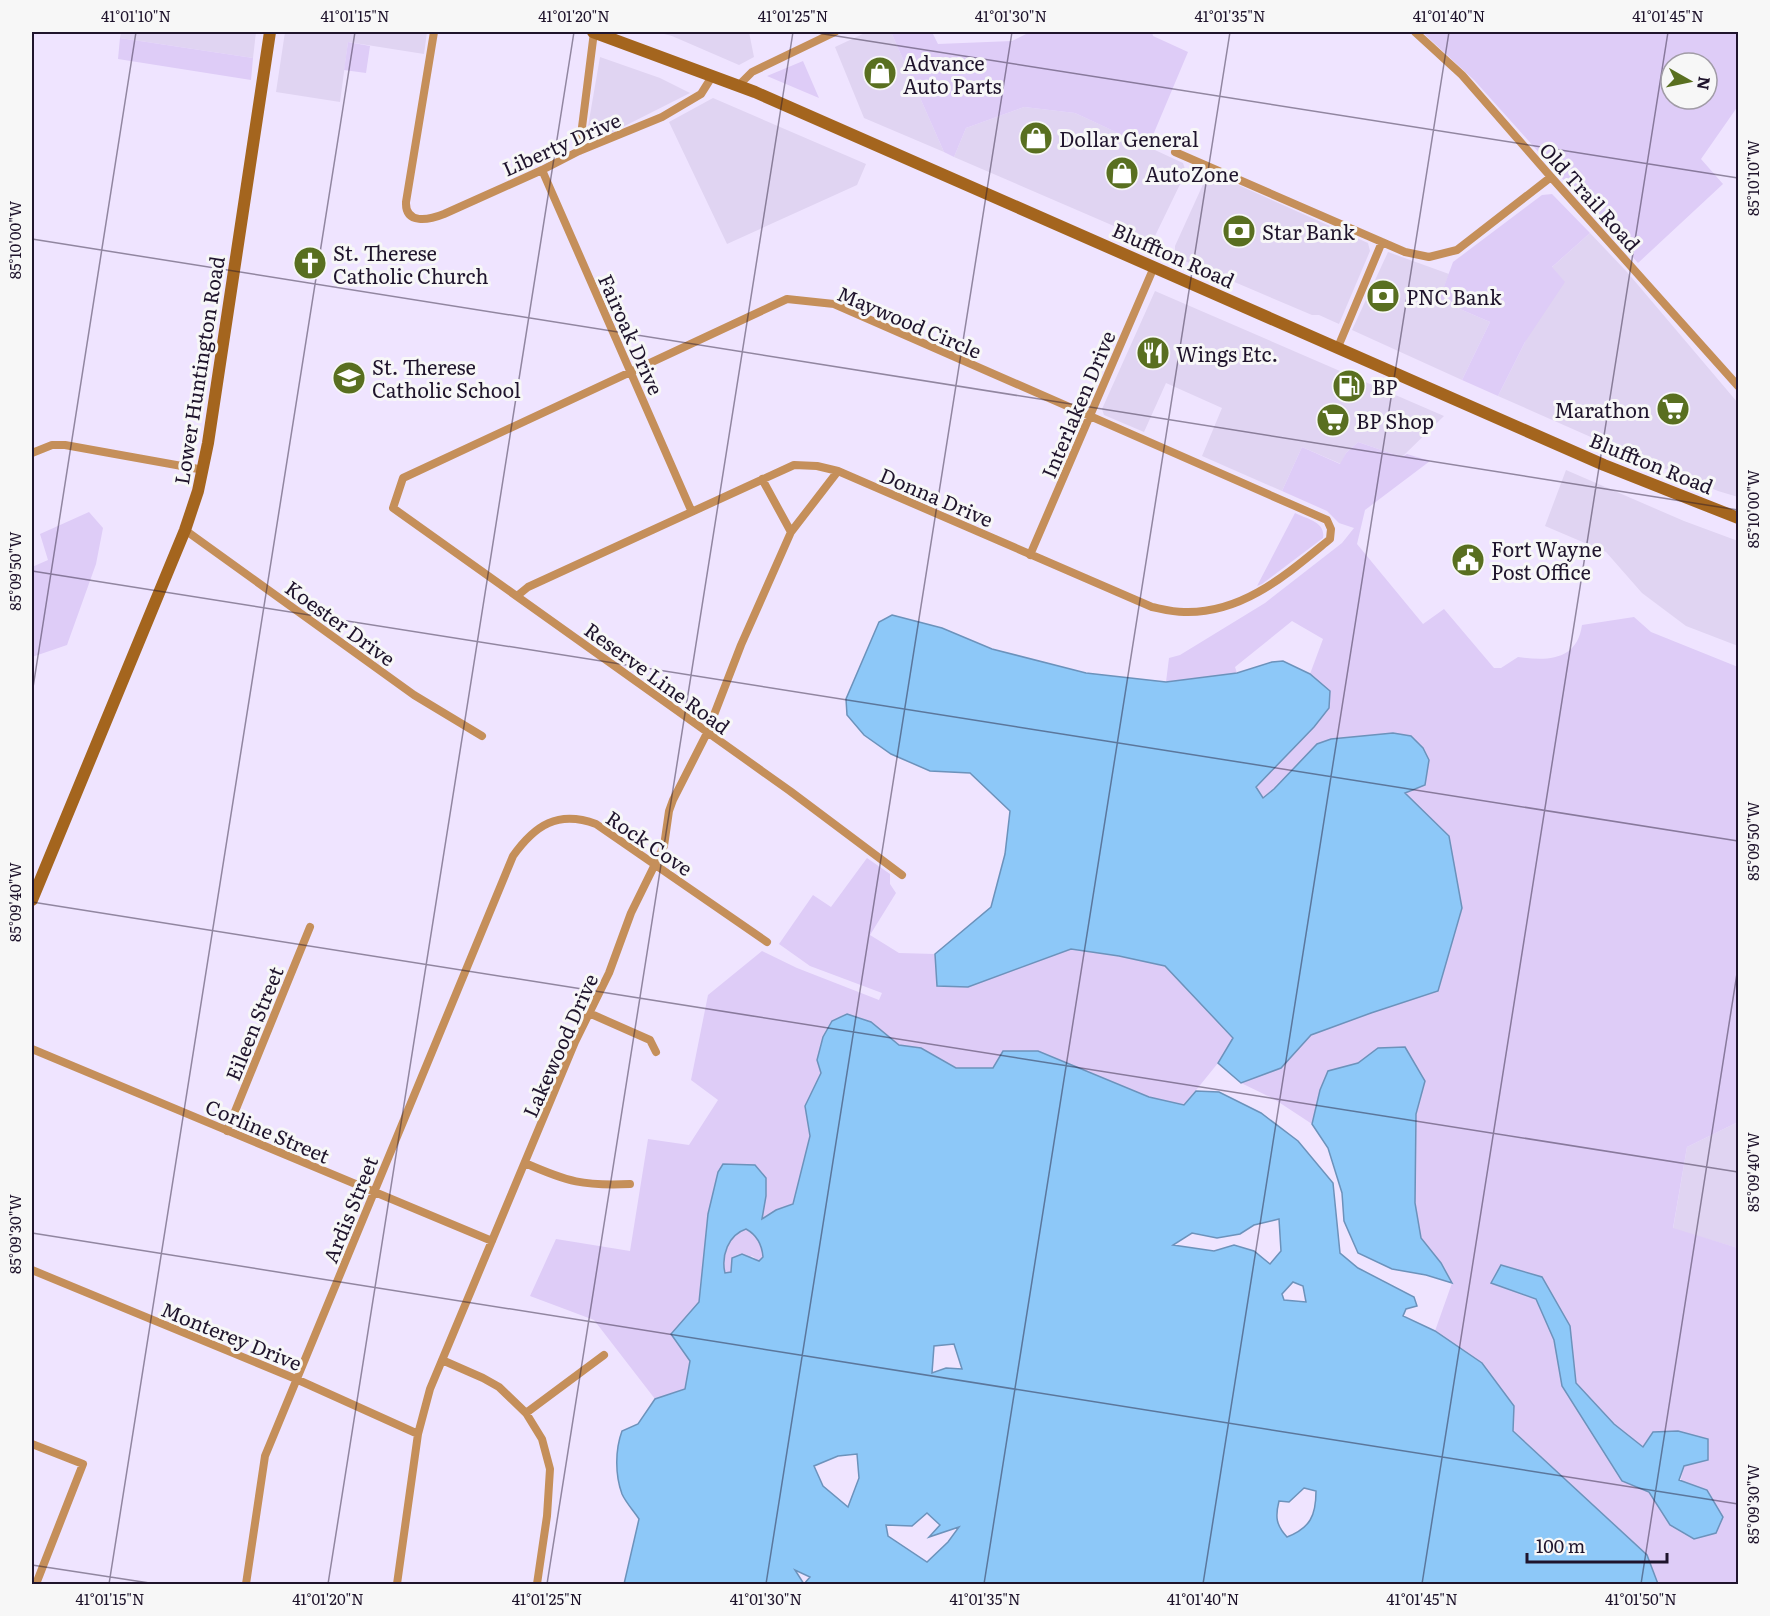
<svg xmlns="http://www.w3.org/2000/svg" width="1770" height="1616" font-family="Literata,serif">
  <style>
    .built { fill: #e0d4f2 }
    .green { fill: #deccf7; fill-rule: evenodd }
    .water { fill: #8dc8f8; stroke: #6c92bb; stroke-width: 1.5; fill-rule: evenodd }
    .lines { fill: none; stroke-linecap: round; stroke-linejoin: round }
    .street { stroke: #c58f5a; stroke-width: 8 }
    .secondary { stroke: #a4651e; stroke-width: 12 }
    .ticks { fill: none; stroke: #1f142c; stroke-width: 1.5; stroke-opacity: 0.45 }
    .labels { text-anchor: middle; dominant-baseline: central; stroke-width: 6; stroke-linejoin: round; paint-order: stroke }
    .poi-label { font-size: 20px; fill: #1f142c; stroke: #f7f7f7; text-anchor: start }
    .street-label { font-size: 20px; fill: #1f142c; stroke: #f7f7f7 }
    .neatline { fill: none; stroke: #1f142c; stroke-width: 2 }
    .ticks-label { font-size: 15px; text-anchor: middle; fill: #1f142c }
  </style>
  <rect width="100%" height="100%" fill="#efe4ff"/>
  <path class="built" d="M121,32H256L253,58L120,38Z
    M285,32H427L424,54L348,42L340,102L276,92Z
    M656,32H749L754,57L739,65L672,36Z
    M867,32H891L944,152L864,118L835,47Z
    M600,57L660,78L690,93L591,143L586,138Z
    M713,98L866,164L857,185L727,244L669,122Z
    M1024,107L1075,113L1183,163L1186,172L1154,238L1151,242L954,157L966,128Z
    M1216,175L1368,243L1370,251L1339,324L1319,315H1312L1178,258L1175,253V246L1205,180L1209,176Z
    M1590,233L1627,272L1738,403V497L1718,491L1627,453L1498,396L1525,342L1551,268Z
    M1388,252L1449,274L1439,300L1490,322L1462,380L1352,330Z
    M1155,291L1444,416L1402,457L1358,442L1346,453L1341,464L1302,447L1282,491L1202,456L1222,408L1166,383L1144,432L1104,415L1102,409Z
    M1566,470L1684,521L1738,541V646L1686,626L1642,593L1606,552L1545,526Z
    M1738,1122V1248L1673,1229L1687,1147Z"/>
  <path class="green" d="M891,32H932L938,44L1012,41L1030,32H1152L1153,36L1188,52L1148,147L1075,113L1024,107L966,128L954,157L944,152Z
    M1422,32H1738V106L1701,159L1723,184L1638,263L1474,80ZM1671,63H1707V99H1671Z
    M120,38L253,58L251,80L118,59Z
    M348,42L370,46L366,73L344,70Z
    M803,61L819,98L767,76Z
    M1552,194L1590,233L1552,267L1565,282L1525,342L1498,396L1462,380L1490,322L1439,300L1453,262L1542,195Z
    M1358,442L1402,457L1407,454L1430,461L1365,510L1357,544L1423,624L1444,609L1494,668H1501L1518,657C1547,661 1577,661 1582,625L1634,617L1651,632L1738,667V1122L1687,1147L1673,1228L1738,1248V1584H1658L1647,1555L1513,1430L1514,1406L1482,1363L1435,1331L1452,1283L1441,1263L1421,1238L1415,1203L1416,1114L1425,1081L1378,1048L1358,1063L1328,1071L1320,1090L1312,1124L1274,1099L1241,1083L1281,1068L1311,1035L1371,1013L1449,836L1404,793L1363,736L1331,739L1263,798L1256,787L1314,727L1329,708L1330,691L1310,674L1323,639L1292,621L1235,667L1237,673L1166,682L1169,658L1180,655L1265,603L1342,543L1354,528L1339,523L1327,511L1282,491L1302,447L1340,464L1346,453ZM1501,1265L1570,1326L1576,1383L1614,1424L1644,1448L1684,1466L1670,1525L1649,1492L1622,1481L1562,1386L1554,1340L1536,1299L1492,1283Z
    M89,512L103,528L96,564L67,645L32,657V567L48,560L40,534Z
    M1295,513C1307,519 1326,522 1323,538L1262,584L1257,586Z
    M867,858L890,874V884L896,893L870,935L899,953L935,954L937,986L968,987L1071,949L1119,956L1165,966L1233,1038L1218,1063L1184,1105L1149,1097L994,1068H956L921,1048L899,1045L871,1022L832,1021C823,1038 815,1054 821,1073L805,1106L810,1136L793,1204L776,1210L762,1219L766,1196L708,1214L699,1302L671,1334L690,1361L685,1389L655,1399L594,1320L530,1296L556,1239L630,1251L648,1139L689,1145L718,1100L691,1080L708,995L762,951L797,968L879,1000L882,993L810,966L779,944L813,895L831,907Z
    M746,1229C757,1235 762,1245 763,1257L759,1261L752,1256L731,1272L725,1273C721,1256 728,1235 746,1229Z"/>
  <path class="water" d="M892,615L942,628L992,649L1086,673L1166,682L1237,673L1272,662L1283,661L1310,674L1330,691L1329,708L1314,727L1256,787L1263,798L1274,789L1317,744L1331,739L1393,733L1411,736L1423,748L1429,760L1425,785L1405,793L1449,836L1462,908L1438,991L1371,1013L1311,1035L1281,1068L1241,1083L1218,1063L1233,1038L1165,966L1119,956L1071,949L968,987L937,986L935,954L991,907L1005,854L1010,811L970,773L930,771L891,754L864,735L847,715L846,699L879,622Z
    M847,1014L871,1022L899,1045L921,1048L956,1068H993L1003,1051H1038L1149,1097L1184,1105L1196,1091L1219,1092L1261,1113L1298,1141L1333,1183L1340,1253L1358,1268L1414,1297L1417,1306L1406,1309L1403,1316L1435,1331L1482,1363L1514,1406L1513,1431L1647,1555L1658,1584H804L810,1577L795,1570L804,1584H624L639,1519C634,1511 626,1503 622,1494C615,1475 615,1450 622,1431L638,1424L655,1399L685,1389L690,1361L671,1334L699,1302L708,1214L718,1172L723,1164L755,1165L766,1178V1196L762,1219L776,1210L793,1204L810,1136L805,1106L821,1073L817,1060L823,1037L832,1021ZM1279,1219L1281,1251L1270,1264L1254,1251L1234,1245L1214,1251L1173,1245L1192,1233L1217,1238L1240,1234L1254,1225ZM746,1229C757,1235 762,1245 763,1257L759,1261L742,1254L732,1258L731,1272L725,1273C721,1256 728,1235 746,1229ZM1293,1282L1303,1286L1306,1302L1284,1300L1282,1294ZM954,1344L962,1369L946,1368L932,1373L934,1346ZM857,1454L859,1478L848,1507L823,1486L814,1466L838,1456ZM1304,1488L1316,1491C1316,1516 1310,1528 1287,1537C1276,1525 1275,1517 1279,1501L1289,1502ZM927,1513L940,1525L929,1537L959,1527L948,1542L927,1562L888,1536L886,1525L912,1526Z
    M1405,1047L1425,1081L1416,1114L1415,1203L1421,1238L1441,1263L1452,1283L1426,1275L1392,1269L1358,1253L1344,1221L1342,1193L1328,1148L1312,1124L1320,1090L1328,1071L1358,1063L1378,1048Z
    M1501,1265L1542,1277L1570,1326L1576,1383L1614,1424L1643,1447L1653,1432L1678,1431L1708,1439V1460L1684,1466L1679,1480L1707,1490L1723,1517L1716,1533L1694,1539L1670,1525L1649,1492L1622,1481L1562,1386L1554,1340L1536,1299L1491,1283Z"/>
  <g class="lines">
    <path class="street" d="M434,32L406,202C405,225 429,220 444,214L542,170L579,151L662,117L701,94L713,75
      M1415,32L1462,75L1551,177L1738,386
      M739,85L752,72L835,32
      M579,151L594,32
      M1175,152L1405,252L1429,257L1457,250L1551,177
      M542,170L691,510
      M1338,347L1382,242
      M32,453L52,445H65L204,470
      M762,479L791,532
      M185,530L414,695L482,736
      M1030,555L1154,267
      M517,596L528,587L794,465L817,466L838,471L1152,607C1162,609 1173,612 1184,612C1243,614 1287,574 1330,539L1331,529L1327,520L834,304L787,299L403,478L393,508L790,791L902,875
      M589,1013L650,1040L656,1052
      M32,1049L492,1241
      M227,1131L310,927
      M525,1163C568,1182 583,1186 630,1184
      M32,1270L296,1379L418,1434
      M442,1360L483,1378L499,1387L526,1413L542,1439L550,1469L547,1516L537,1584
      M526,1413L604,1355
      M32,1444L83,1464L36,1584
      M246,1584L265,1456L513,856C535,825 558,810 596,824L767,942
      M397,1584L418,1434L430,1389L575,1042L609,973L631,913L664,846L669,811L673,800L707,733L741,645L791,532L838,471"/>
    <path class="secondary" d="M593,32L755,92L1604,465L1738,518
      M32,900L185,530L198,491L208,443L270,32"/>
  </g>
  <path class="ticks" d="M811,32L1738,178M32,239L1738,510M32,571L1738,841M32,694L136,32M32,902L1738,1172M32,1233L1738,1504M32,1565L156,1584M109,1584L355,32M328,1584L574,32M547,1584L793,32M766,1584L1012,32M984,1584L1230,32M1203,1584L1449,32M1422,1584L1668,32M1641,1584L1738,967"/>
  <defs>
    <symbol id="shop-disc" viewBox="-11 -11 22 22"><circle r="9.5" fill="#596f20" stroke="#f7f7f7"/><path d="M-5-2.5h2.3a2.7 3.5 0 0 1 5.4 0H5L5.5 6h-11ZM-1.5-2.5h3a1.5 2.3 0 0 0-3 0Z" fill="#fff"/></symbol>
    <symbol id="bank-disc" viewBox="-11 -11 22 22"><circle r="9.5" fill="#596f20" stroke="#f7f7f7"/><path d="M-6-4H6V4H-6ZM0-2.3a2.3 2.3 0 1 0 0 4.6a2.3 2.3 0 1 0 0-4.6Z" fill="#fff"/></symbol>
    <symbol id="church-disc" viewBox="-11 -11 22 22"><circle r="9.5" fill="#596f20" stroke="#f7f7f7"/><path d="M-1.2-6h2.4v3.5h3.3v2.4h-3.3V6h-2.4V-.1h-3.3v-2.4h3.3Z" fill="#fff"/></symbol>
    <symbol id="restaurant-disc" viewBox="-11 -11 22 22"><circle r="9.5" fill="#596f20" stroke="#f7f7f7"/><path d="M-5-6h1v4h1v-4h1v4h1v-4h1v5L-1.5 .5V6h-2V.5L-5-1ZM5-6V6H3V1.5H1.5Q1.5-4 5-6Z" fill="#fff"/></symbol>
    <symbol id="school-disc" viewBox="-11 -11 22 22"><circle r="9.5" fill="#596f20" stroke="#f7f7f7"/><path d="M0-5L7-2L0 1L-7-2ZM-4 1L0 2.5L4 1V4Q0 6-4 4Z" fill="#fff"/></symbol>
    <symbol id="fuel-disc" viewBox="-11 -11 22 22"><circle r="9.5" fill="#596f20" stroke="#f7f7f7"/><path d="M-5.5-6h7V0h2V4h1.3V-2.5L3-4.5l.8-.8L6-3V5H2.5V1h-1V6h-7ZM-4.2-4.7v3.2H.2V-4.7Z" fill="#fff"/></symbol>
    <symbol id="supermarket-disc" viewBox="-11 -11 22 22"><circle r="9.5" fill="#596f20" stroke="#f7f7f7"/><path d="M-6-5.5h2.5l.6 2H6L4.5 2H-2.5L-4.4-4H-6ZM-1.5 3.2a1.3 1.3 0 1 0 .1 0ZM3 3.2a1.3 1.3 0 1 0 .1 0Z" fill="#fff"/></symbol>
    <symbol id="civic-disc" viewBox="-11 -11 22 22"><circle r="9.5" fill="#596f20" stroke="#f7f7f7"/><path d="M-.6-6.5H3V-4.5H.6V-3L4-1V1h2V6H-6V1h2V-1L-.6-3ZM-1.2 2.5V6h2.4V2.5Z" fill="#fff"/></symbol>
  </defs>
  <g fill-rule="evenodd">
    <use href="#shop-disc" x="861" y="54" width="38" height="38"/>
    <use href="#shop-disc" x="1017" y="119" width="38" height="38"/>
    <use href="#shop-disc" x="1103" y="154" width="38" height="38"/>
    <use href="#bank-disc" x="1220" y="212" width="38" height="38"/>
    <use href="#church-disc" x="291" y="244" width="38" height="38"/>
    <use href="#bank-disc" x="1364" y="277" width="38" height="38"/>
    <use href="#restaurant-disc" x="1134" y="334" width="38" height="38"/>
    <use href="#school-disc" x="330" y="359" width="38" height="38"/>
    <use href="#fuel-disc" x="1330" y="367" width="38" height="38"/>
    <use href="#supermarket-disc" x="1654" y="390" width="38" height="38"/>
    <use href="#supermarket-disc" x="1314" y="401" width="38" height="38"/>
    <use href="#civic-disc" x="1449" y="541" width="38" height="38"/>
  </g>
  <g class="labels">
    <g class="poi-label">
      <text x="903" y="62">Advance<tspan x="903" dy="23">Auto Parts</tspan></text>
      <text x="1059" y="138">Dollar General</text>
      <text x="1145" y="173">AutoZone</text>
      <text x="1262" y="231">Star Bank</text>
      <text x="333" y="252">St. Therese<tspan x="333" dy="23">Catholic Church</tspan></text>
      <text x="1406" y="296">PNC Bank</text>
      <text x="1176" y="353">Wings Etc.</text>
      <text x="372" y="366">St. Therese<tspan x="372" dy="23">Catholic School</tspan></text>
      <text x="1372" y="386">BP</text>
      <text x="1650" y="409" text-anchor="end">Marathon</text>
      <text x="1356" y="420">BP Shop</text>
      <text x="1491" y="548">Fort Wayne<tspan x="1491" dy="23">Post Office</tspan></text>
    </g>
    <g class="street-label">
      <text transform="translate(561 143) rotate(-24)">Liberty Drive</text>
      <text transform="translate(1591 196) rotate(48)">Old Trail Road</text>
      <text transform="translate(1174 254) rotate(24)">Bluffton Road</text>
      <text transform="translate(910 321) rotate(23)">Maywood Circle</text>
      <text transform="translate(632 334) rotate(66)">Fairoak Drive</text>
      <text transform="translate(198 370) rotate(-81)">Lower Huntington Road</text>
      <text transform="translate(1077 404) rotate(-67)">Interlaken Drive</text>
      <text transform="translate(1652 462) rotate(22)">Bluffton Road</text>
      <text transform="translate(937 496) rotate(23)">Donna Drive</text>
      <text transform="translate(341 622) rotate(36)">Koester Drive</text>
      <text transform="translate(658 677) rotate(36)">Reserve Line Road</text>
      <text transform="translate(650 842) rotate(34)">Rock Cove</text>
      <text transform="translate(253 1023) rotate(-68)">Eileen Street</text>
      <text transform="translate(559 1045) rotate(-66)">Lakewood Drive</text>
      <text transform="translate(268 1130) rotate(23)">Corline Street</text>
      <text transform="translate(349 1209) rotate(-68)">Ardis Street</text>
      <text transform="translate(232 1335) rotate(22)">Monterey Drive</text>
    </g>
  </g>
  <rect width="1770" height="1616" fill="none" stroke="#f7f7f7" stroke-width="66"/>
  <g transform="translate(1689 81) rotate(99)"><circle r="28" fill="#f7f7f7" stroke="#a19ca6" stroke-width="1.5"/>
  <path d="M0-4.5L10 22L0 15L-10 22Z" fill="#596f20"/>
  <text y="-9" font-size="16" font-weight="bold" text-anchor="middle" fill="#1f142c">N</text>
  </g>
  <path d="M1527 1553v9h140v-9" fill="none" stroke="#1f142c" stroke-width="3"/>
  <text x="1536" y="1553" font-size="18" fill="#1f142c" stroke="#f7f7f7" stroke-width="4.5" paint-order="stroke">100 m</text>
  <rect x="33" y="33" width="1704" height="1550" class="neatline"/>
  <g class="ticks-label">
    <text x="136" y="22">41°01'10"N</text>
    <text x="355" y="22">41°01'15"N</text>
    <text x="574" y="22">41°01'20"N</text>
    <text x="793" y="22">41°01'25"N</text>
    <text x="1011" y="22">41°01'30"N</text>
    <text x="1230" y="22">41°01'35"N</text>
    <text x="1449" y="22">41°01'40"N</text>
    <text x="1668" y="22">41°01'45"N</text>
    <text transform="translate(1754 178) rotate(-90)" y="5">85°10'10"W</text>
    <text transform="translate(16 240) rotate(-90)" y="5">85°10'00"W</text>
    <text transform="translate(1754 509) rotate(-90)" y="5">85°10'00"W</text>
    <text transform="translate(16 571) rotate(-90)" y="5">85°09'50"W</text>
    <text transform="translate(1754 841) rotate(-90)" y="5">85°09'50"W</text>
    <text transform="translate(16 902) rotate(-90)" y="5">85°09'40"W</text>
    <text transform="translate(1754 1172) rotate(-90)" y="5">85°09'40"W</text>
    <text transform="translate(16 1234) rotate(-90)" y="5">85°09'30"W</text>
    <text transform="translate(1754 1504) rotate(-90)" y="5">85°09'30"W</text>
    <text x="110" y="1605">41°01'15"N</text>
    <text x="328" y="1605">41°01'20"N</text>
    <text x="547" y="1605">41°01'25"N</text>
    <text x="766" y="1605">41°01'30"N</text>
    <text x="985" y="1605">41°01'35"N</text>
    <text x="1203" y="1605">41°01'40"N</text>
    <text x="1422" y="1605">41°01'45"N</text>
    <text x="1641" y="1605">41°01'50"N</text>
  </g>
</svg>
